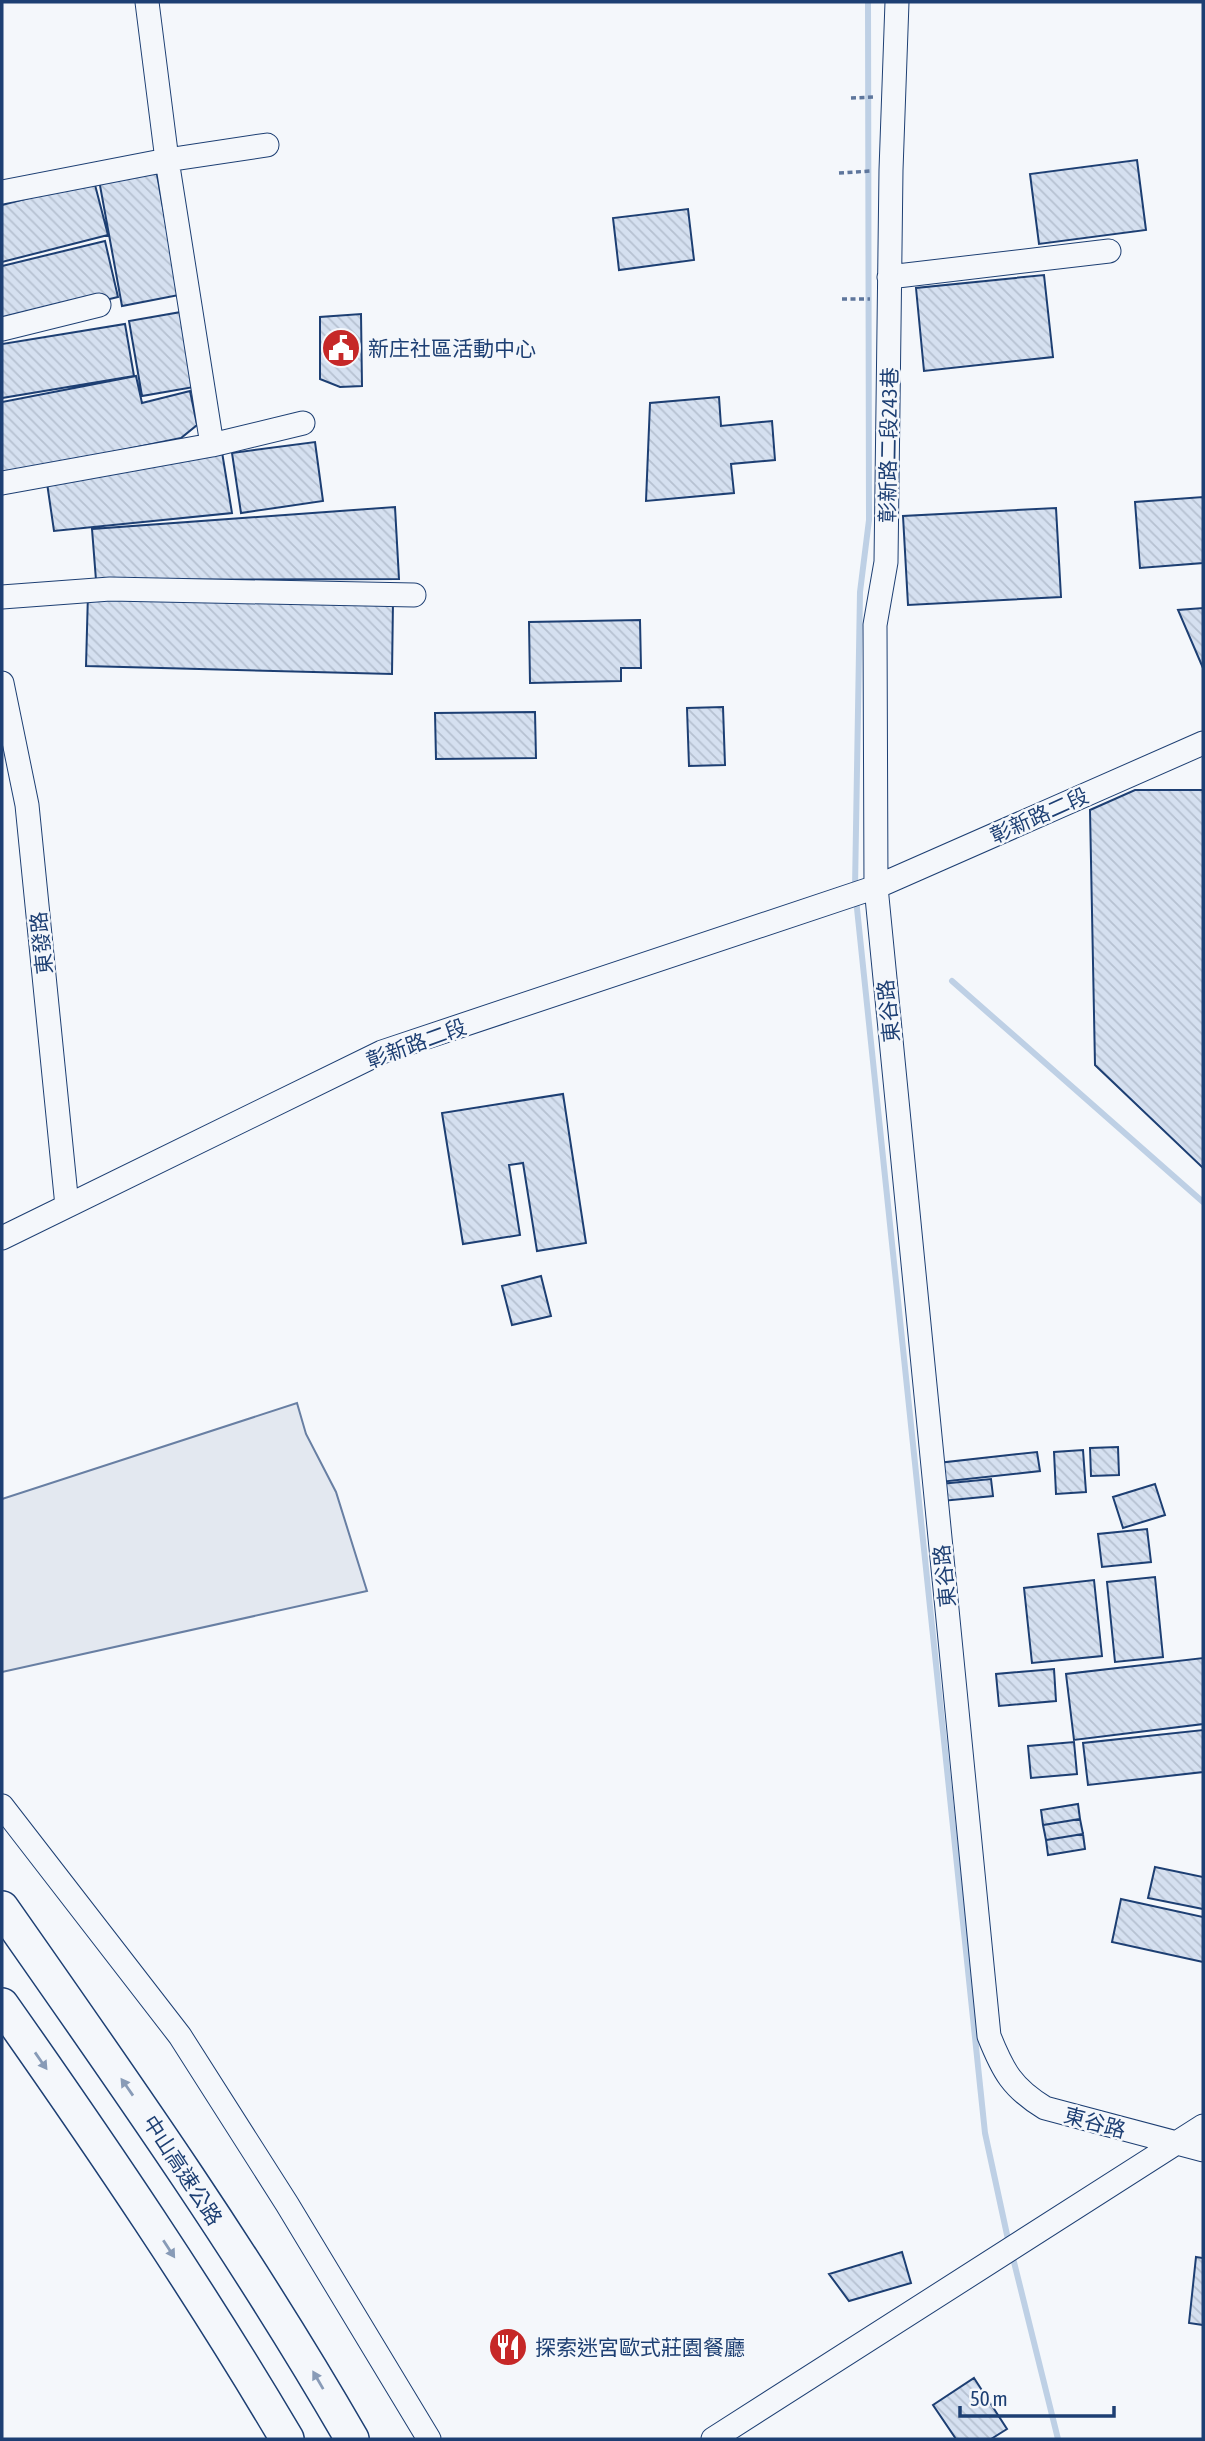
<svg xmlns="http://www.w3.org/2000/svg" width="1205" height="2441" font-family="'Asap Condensed','Noto Sans TC',sans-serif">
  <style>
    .parking { fill: #e3e8f0; stroke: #687fa3; stroke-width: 2 }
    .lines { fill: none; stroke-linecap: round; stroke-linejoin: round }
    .stream { stroke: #bed0e5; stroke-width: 6 }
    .building { fill: url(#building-back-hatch); stroke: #1d3f73; stroke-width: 2 }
    .minor-casing { stroke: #1d3f73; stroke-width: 25 }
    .highway-casing { stroke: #1d3f73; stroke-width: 36 }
    .path { stroke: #5e769c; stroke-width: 3.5; stroke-dasharray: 5 3.5; stroke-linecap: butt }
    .minor { stroke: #f4f7fb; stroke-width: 23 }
    .highway { stroke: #f4f7fb; stroke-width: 33 }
    .oneway { fill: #889bb7 }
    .labels { text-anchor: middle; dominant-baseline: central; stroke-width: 5; stroke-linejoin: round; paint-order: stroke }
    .poi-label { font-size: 21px; fill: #1d3f73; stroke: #f4f7fb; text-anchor: start }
    .street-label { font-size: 21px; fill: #1d3f73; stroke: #f4f7fb }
  </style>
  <defs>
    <pattern id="building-back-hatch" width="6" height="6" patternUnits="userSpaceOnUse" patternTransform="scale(1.75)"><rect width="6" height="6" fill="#d5e0f0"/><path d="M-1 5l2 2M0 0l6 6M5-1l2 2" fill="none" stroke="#b6c1d1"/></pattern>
  </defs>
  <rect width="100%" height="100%" fill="#f4f7fb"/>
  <path class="parking" d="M297,1403L306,1434L336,1492L367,1591L2,1672V1499Z"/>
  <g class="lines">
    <path class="stream" d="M855,888L860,592L869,520L868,2
      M856,899L985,2133L1009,2244
      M952,981L1203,1202
      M1012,2254L1058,2439"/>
  </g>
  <path class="building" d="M1137,160L1146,230L1039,244L1030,174Z
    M156,169L179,295L122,306L99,180Z
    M94,181L108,235L2,262V205Z
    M688,209L694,260L619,270L613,218Z
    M105,241L118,297L2,325V266Z
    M1044,275L1053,357L924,371L916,288Z
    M181,312L194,387L142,396L129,321Z
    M361,314L362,386L340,387L320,379V317Z
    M125,324L134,376L2,398V344Z
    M136,376L142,403L190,391L197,425L181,438L2,475V402Z
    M719,397L721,426L772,421L775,460L731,464L734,493L646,501L650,403Z
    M315,442L323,501L241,513L232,453Z
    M222,452L232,513L54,531L47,483Z
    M1203,497V563L1140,568L1135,502Z
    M395,507L399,579L96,580L92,529Z
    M1056,508L1061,597L908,605L903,516Z
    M88,593L393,601L392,674L86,666Z
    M1203,608V668L1178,610Z
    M640,620L641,668H621V681L530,683L529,622Z
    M723,707L725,765L689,766L687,708Z
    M535,712L536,758L436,759L435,713Z
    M1135,790H1203V1168L1095,1065L1090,810Z
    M563,1094L586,1243L537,1251L523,1163L509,1165L520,1235L463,1244L442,1113Z
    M541,1276L551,1316L512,1325L502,1286Z
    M1118,1447L1119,1475L1091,1476L1090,1448Z
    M1083,1450L1086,1492L1056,1494L1054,1452Z
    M1037,1452L1040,1471L940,1482L938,1463Z
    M991,1479L993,1496L942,1501L940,1484Z
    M1155,1484L1165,1515L1123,1528L1113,1497Z
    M1147,1529L1151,1562L1102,1567L1098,1534Z
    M1155,1577L1163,1657L1115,1662L1107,1582Z
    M1094,1580L1102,1656L1032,1663L1024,1588Z
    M1203,1658V1724L1074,1740L1066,1674Z
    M1054,1669L1056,1701L999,1706L996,1674Z
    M1203,1730V1772L1088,1785L1083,1743Z
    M1074,1742L1077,1774L1031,1778L1028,1746Z
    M1078,1804L1080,1819L1043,1825L1041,1810Z
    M1080,1819L1083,1834L1046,1840L1043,1825Z
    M1083,1834L1085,1849L1048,1855L1046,1840Z
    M1155,1867L1203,1877V1909L1148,1898Z
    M1121,1899L1203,1917V1962L1112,1942Z
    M902,2252L911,2283L849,2301L829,2274Z
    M1196,2257L1203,2258V2325L1189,2323Z
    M974,2378L1007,2429L991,2439H956L933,2405Z"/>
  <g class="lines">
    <defs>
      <path id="minor" d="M147,2L167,160L212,445
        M897,2L891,170L886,562L875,625L876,887L989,2036C1003,2071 1012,2088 1045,2108L1203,2150
        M2,192L167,160L267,145
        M889,277L1109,251
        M2,329L99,305
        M2,483L212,445L303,423
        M2,597L110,589L414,595
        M2,683L27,805L67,1206
        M2,1238L382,1052L876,887L1203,743
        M2,1806L180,2036L287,2204L429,2439
        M713,2439L1203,2126"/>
      <path id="highway" d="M2,1908C124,2082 246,2255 352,2439
        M2,2005C102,2147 199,2290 287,2439"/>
    </defs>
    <use href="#minor" class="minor-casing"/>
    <use href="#highway" class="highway-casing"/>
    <path class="path" d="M851,98L874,97
      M839,173L871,171
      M842,299H870"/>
    <use href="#minor" class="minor"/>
    <use href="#highway" class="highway"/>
  </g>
  <defs><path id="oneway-solid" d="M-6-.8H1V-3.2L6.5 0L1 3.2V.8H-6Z" transform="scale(1.75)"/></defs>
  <g class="oneway">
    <use href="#oneway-solid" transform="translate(41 2061) rotate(55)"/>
    <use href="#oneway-solid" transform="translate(127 2087) rotate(-125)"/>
    <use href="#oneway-solid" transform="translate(169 2249) rotate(57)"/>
    <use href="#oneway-solid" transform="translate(318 2380) rotate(-120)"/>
  </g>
  <defs>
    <symbol id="civic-disc" viewBox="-11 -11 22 22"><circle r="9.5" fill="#c62828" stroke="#f4f7fb"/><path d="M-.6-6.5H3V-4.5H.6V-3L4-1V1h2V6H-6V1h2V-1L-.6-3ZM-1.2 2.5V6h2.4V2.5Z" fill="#fff"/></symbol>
    <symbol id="restaurant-disc" viewBox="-11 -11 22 22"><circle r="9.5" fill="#c62828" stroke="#f4f7fb"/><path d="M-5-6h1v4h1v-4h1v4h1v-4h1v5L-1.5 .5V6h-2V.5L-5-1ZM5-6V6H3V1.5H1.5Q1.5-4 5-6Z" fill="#fff"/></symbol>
  </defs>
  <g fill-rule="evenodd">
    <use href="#civic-disc" x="319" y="326" width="44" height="44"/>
    <use href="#restaurant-disc" x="486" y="2325" width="44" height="44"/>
  </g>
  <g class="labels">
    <g class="poi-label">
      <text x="368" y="348">新庄社區活動中心</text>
      <text x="535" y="2347">探索迷宮歐式莊園餐廳</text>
    </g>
    <g class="street-label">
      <text transform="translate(888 445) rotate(-89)">彰新路二段243巷</text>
      <text transform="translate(1039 815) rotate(-24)">彰新路二段</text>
      <text transform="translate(41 943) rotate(-96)">東發路</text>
      <text transform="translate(888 1011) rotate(-96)">東谷路</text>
      <text transform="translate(416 1043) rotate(-20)">彰新路二段</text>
      <text transform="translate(944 1576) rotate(-96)">東谷路</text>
      <text transform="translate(1095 2122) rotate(15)">東谷路</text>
      <text transform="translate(183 2170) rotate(57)">中山高速公路</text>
    </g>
  </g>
  <rect width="1205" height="2441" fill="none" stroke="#1d3f73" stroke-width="7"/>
  <path d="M960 2406v10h154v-10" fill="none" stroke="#1d3f73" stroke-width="3.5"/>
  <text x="970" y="2406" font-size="21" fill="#1d3f73" stroke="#f4f7fb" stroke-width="5" paint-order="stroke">50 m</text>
</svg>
